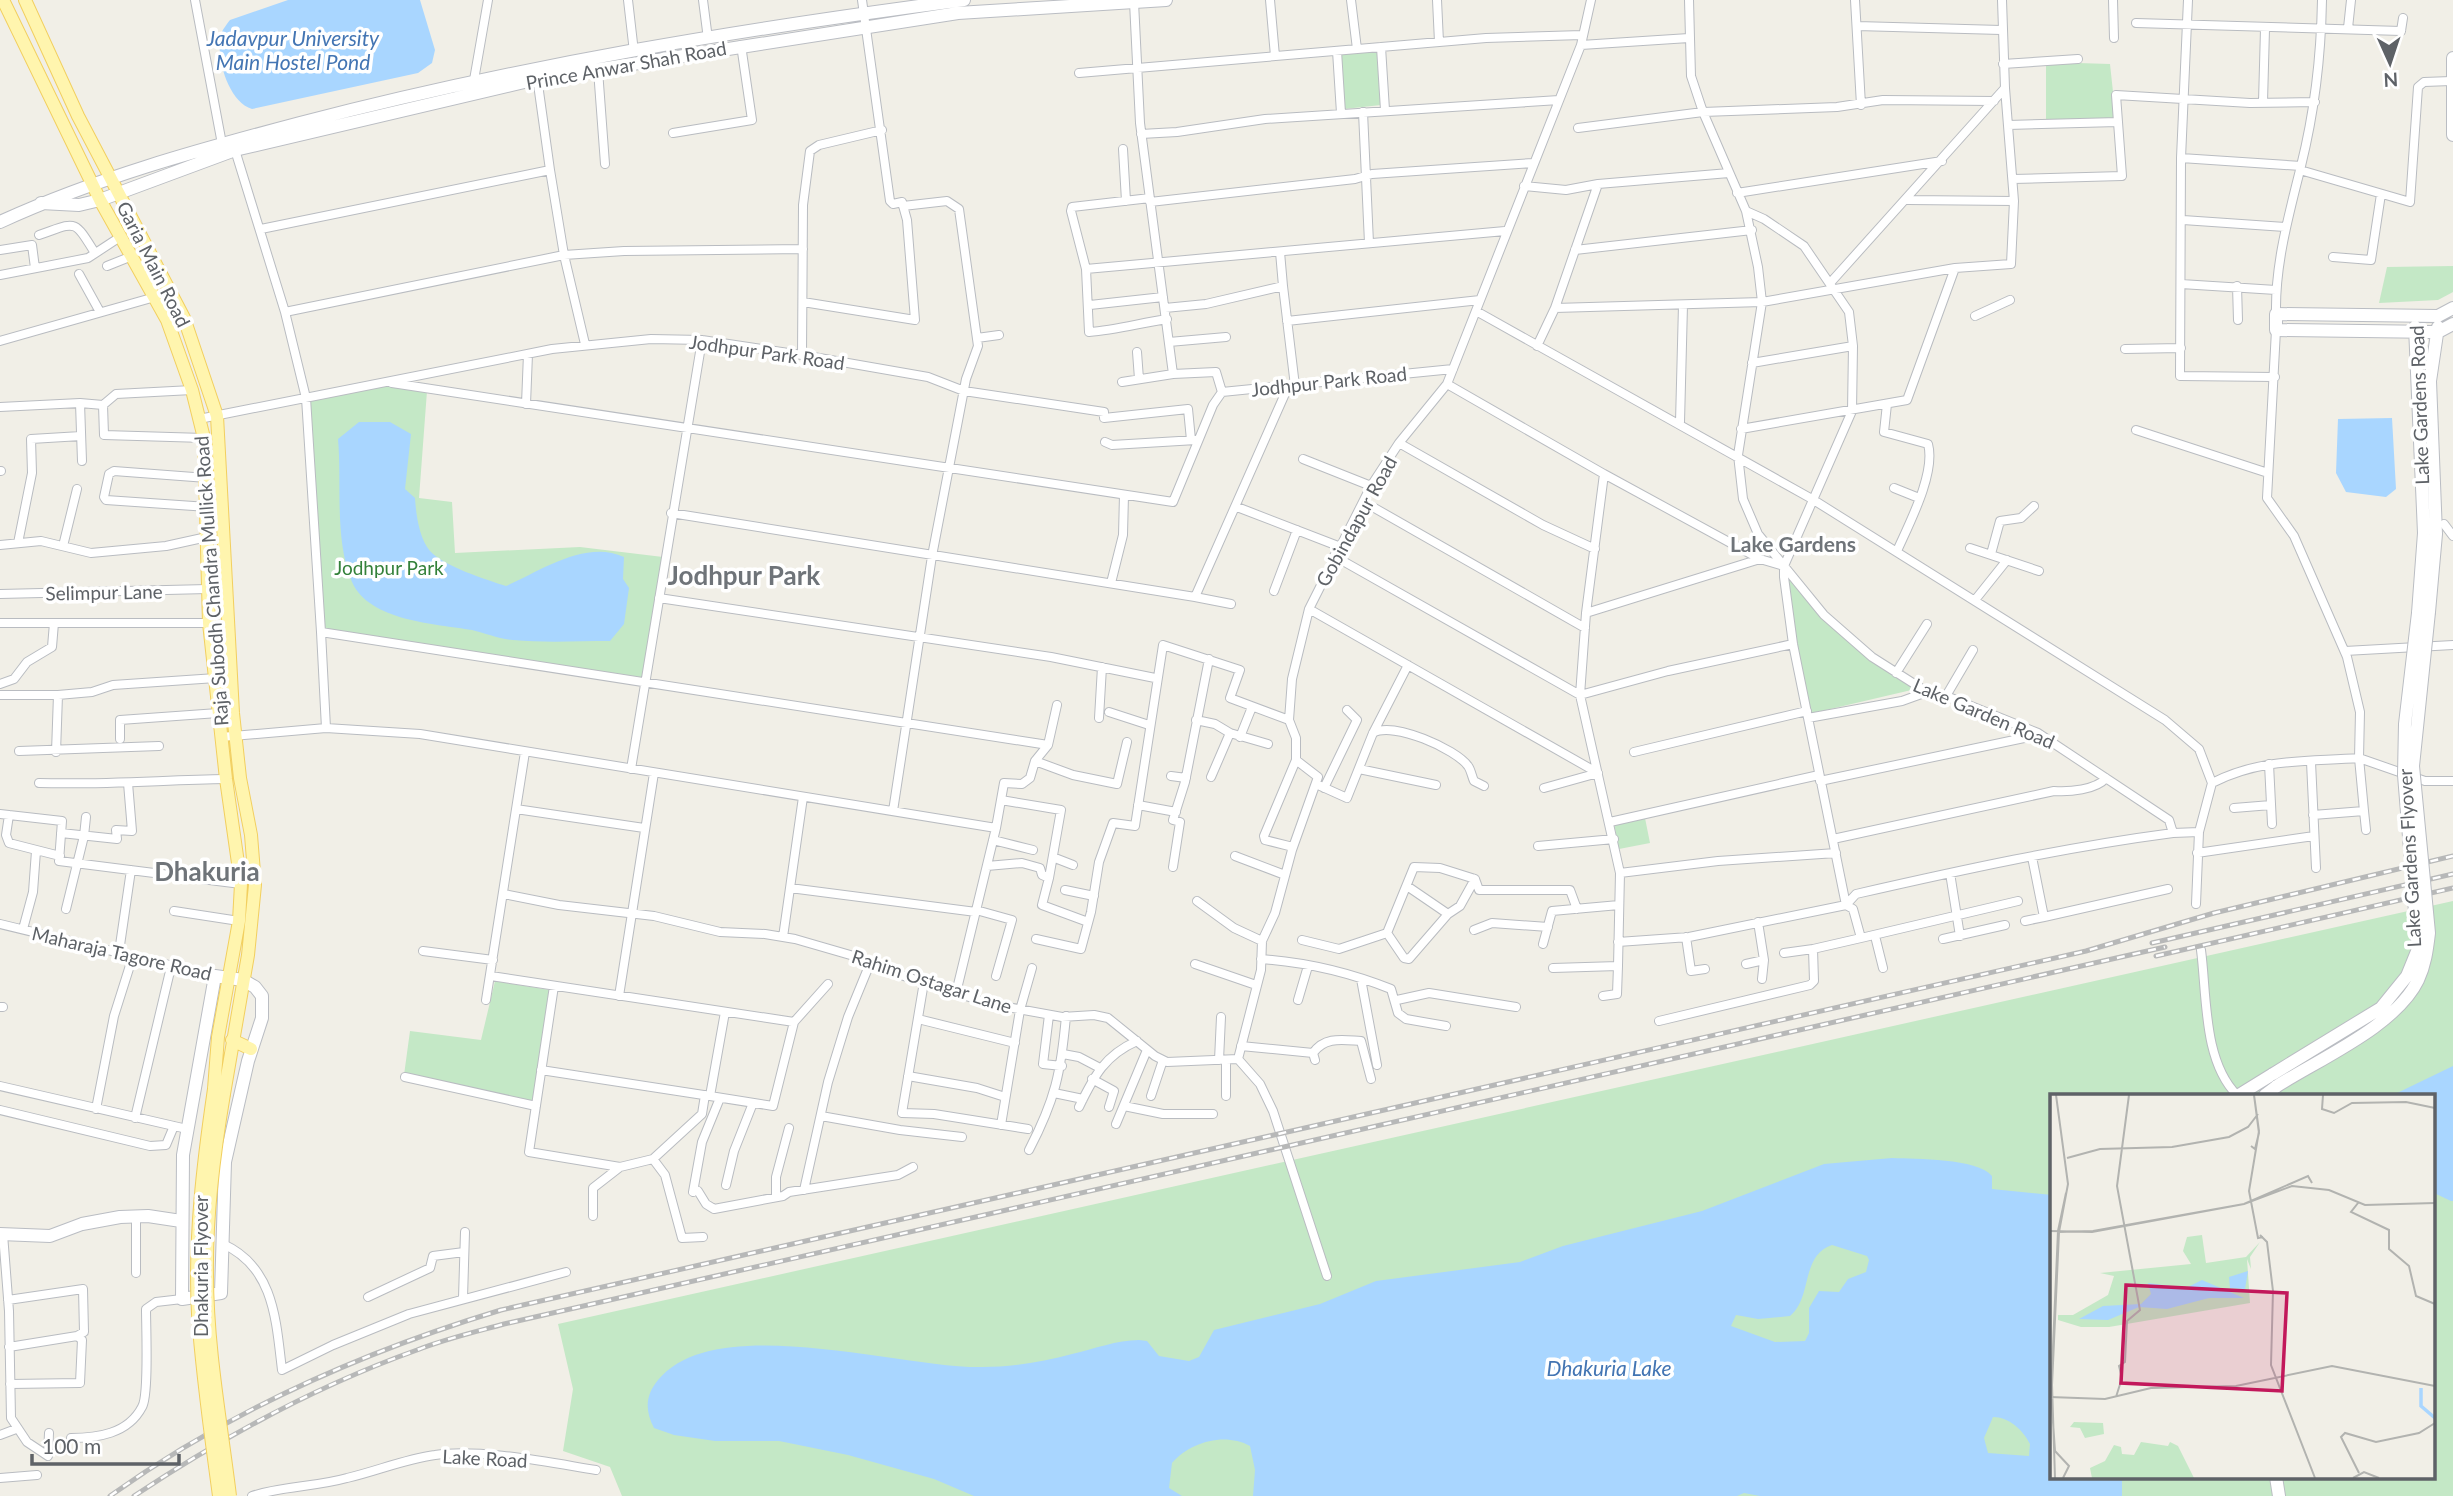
<svg xmlns="http://www.w3.org/2000/svg" width="2453" height="1496" font-family="Lato,sans-serif">
  <style>
    .green { fill: #c4e8c6; fill-rule: evenodd }
    .water { fill: #a9d6ff; fill-rule: evenodd }
    .lines { fill: none; stroke-linecap: round; stroke-linejoin: round }
    .street-casing { stroke: #b9bcc1; stroke-width: 10 }
    .secondary-casing { stroke: #babdc3; stroke-width: 14 }
    .primary-casing { stroke: #f2cf5f; stroke-width: 14 }
    .street { stroke: #fff; stroke-width: 8 }
    .secondary { stroke: #fff; stroke-width: 12 }
    .primary { stroke: #fff5ae; stroke-width: 12 }
    .rail-casing { stroke: #b7b8b8; stroke-width: 5 }
    .rail { stroke: #fff; stroke-width: 2.5; stroke-dasharray: 8; stroke-linecap: butt }
    .secondary-bridge-casing { stroke: #babdc3; stroke-width: 14; stroke-linecap: butt }
    .primary-bridge-casing { stroke: #f2cf5f; stroke-width: 14; stroke-linecap: butt }
    .secondary-bridge { stroke: #fff; stroke-width: 12 }
    .primary-bridge { stroke: #fff5ae; stroke-width: 12 }
    .labels { text-anchor: middle; dominant-baseline: central; stroke-width: 7; stroke-linejoin: round; paint-order: stroke }
    .street-label { font-size: 19px; fill: #5e6267; stroke: #fff }
    .park-label { font-size: 19px; fill: #34813a; stroke: #fff }
    .water-label { font-size: 21px; font-style: italic; fill: #4375b3; stroke: #fff }
    .neighbourhood-label { font-size: 21px; font-weight: bold; fill: #6f7479; stroke: #fff }
    .district-label { font-size: 26px; font-weight: bold; fill: #6f7479; stroke: #fff }
    .inset-river { fill: none; stroke: #a9d6ff; stroke-width: 3.5 }
    .inset-road { fill: none; stroke: #b2b3b0; stroke-width: 2 }
    .view { fill: #c2185b; fill-opacity: 0.15; stroke: #c2185b; stroke-width: 3.5 }
    .inset-edge { fill: none; stroke: #5e6267; stroke-width: 3.5 }
  </style>
  <rect width="100%" height="100%" fill="#f1efe7"/>
  <path class="green" d="M1378,51L1381,105L1344,109L1339,54Z
    M2046,62L2110,64L2116,120L2046,121Z
    M2453,266V292L2438,300L2379,303L2387,267Z
    M391,385L427,391L419,498L452,502L455,553L580,547L663,557L646,678L324,629L309,400Z
    M1786,576C1825,623 1864,662 1920,688L1809,714Z
    M1645,818L1650,843L1619,849L1614,824Z
    M2453,901V1496H622L610,1467L563,1451L573,1389L558,1324ZM2052,1095H2434V1477H2052Z
    M495,981L550,990L535,1104L404,1075L410,1031L481,1040Z"/>
  <path class="water" d="M288,0H420L435,50L432,63L418,73L252,109C229,103 215,57 221,35C222,30 227,24 230,20Z
    M2392,418L2396,489L2386,497L2346,492L2336,473L2338,419Z
    M359,422H390L411,434L405,489L415,498C416,514 419,538 430,551C443,566 487,580 506,586C540,571 586,539 624,557L623,579L629,588L624,624L610,641C578,641 545,643 513,640C499,639 485,633 472,630C436,624 369,621 352,582C334,540 342,483 338,439Z
    M2453,1066V1201H2451L2434,1193V1095H2393Z
    M1892,1158C1916,1159 1977,1158 1992,1176V1189L2052,1195V1477H2122V1496H1760L1744,1493L1737,1496H1253L1255,1470L1250,1446C1225,1432 1190,1442 1172,1463L1169,1488L1182,1496H974L934,1479L848,1455L779,1441H715L674,1435L654,1428C645,1410 645,1396 658,1380C715,1310 898,1368 982,1367C1012,1367 1043,1362 1072,1354C1094,1349 1117,1340 1139,1340L1147,1341L1159,1356L1189,1361L1199,1357L1214,1330L1320,1304L1376,1281L1520,1262L1563,1246L1702,1211L1824,1164ZM1832,1245L1867,1256L1869,1260L1866,1272L1848,1279L1839,1292L1819,1291L1809,1308V1333L1805,1341L1775,1342L1731,1326L1736,1315L1758,1319L1790,1316C1813,1297 1800,1256 1832,1245ZM1993,1417C2009,1417 2023,1430 2030,1444L2029,1456L1988,1453L1984,1438Z"/>
  <g class="lines">
    <defs>
      <path id="street" d="M195,0L222,144
        M628,0L634,52
        M703,0L708,39
        M862,0L890,201L893,204L902,202L903,206L947,201L959,209L978,346L966,379L932,556L893,811
        M1270,0L1275,56
        M1351,0L1357,49
        M1437,0L1439,42
        M1689,0L1691,76L1703,112L1746,211L1758,267L1762,302L1738,455L1743,499L1758,534L1824,615L1872,657L1927,692L1946,696L2038,733L2169,820L2173,833L2199,832
        M1855,0L1861,105
        M2113,0L2114,38
        M2188,0L2181,158L2180,376L2275,377
        M1134,2L1140,123L1173,374L1216,372L1222,392
        M2136,23L2401,31L2403,18
        M1857,26L2001,30
        M2348,28L2351,0
        M1581,45L1689,38
        M1381,47L1385,110
        M1337,51L1341,113
        M2003,64L2078,59
        M598,70L605,164
        M1079,73L1486,38L1582,35
        M474,80L488,0
        M2263,102L2265,29
        M1363,112L1369,243
        M2008,125L2118,122
        M1578,128L1703,112L1837,107L1883,100L1994,101
        M673,133L752,120L741,45
        M1141,134L1177,132L1265,119L1559,100
        M1123,149L1126,201
        M235,150L285,312L306,398L321,632
        M2181,158L2301,166
        M550,170L564,255L585,344
        M2300,170L2410,202L2418,87L2424,82L2451,81
        M2013,179L2122,176L2116,95L2250,103L2315,102
        M1524,186L1566,190L1598,184
        M1737,193L1942,161
        M1150,198L1072,207L1071,211L1086,269L1089,332C1116,330 1140,323 1167,319
        M1908,200L2014,201
        M1150,202L1355,179L1372,174L1533,163
        M1746,211L1764,219L1804,246L1849,312L1853,346L1852,411L1784,566V577L1793,644L1846,905
        M2183,220L2285,227
        M261,229L550,170L537,77
        M39,235C77,222 73,218 95,253
        M0,250L32,245L35,268
        M1575,250L1752,230
        M1280,252L1283,286
        M2333,257L2371,260L2381,194
        M107,266L132,256
        M1086,269L1505,231
        M79,274L100,312
        M0,275L88,258L120,237
        M1831,282L2005,88L2002,0
        M2181,284L2276,290
        M2237,286L2238,320
        M803,302L915,320L907,220L902,202
        M1090,305L1163,297
        M1165,308L1206,304L1283,286L1295,386
        M1555,308L1598,184L1729,173
        M1476,311L1812,499L2165,720L2199,749L2212,783L2199,832L2196,904
        M285,312L564,255L624,251L803,249
        M2276,314C2275,263 2289,215 2301,166C2315,110 2321,57 2322,0
        M1975,316L2010,300
        M1287,321L1480,300
        M977,338L999,335
        M0,341L155,297
        M1169,342L1226,337
        M1537,346L1555,308L1762,302L1955,268L2011,264L2014,201L2005,88
        M2125,349L2181,348
        M1137,352L1139,379
        M802,355L803,205L810,151L819,145L882,130
        M1752,363L1853,346
        M1122,382L1173,374
        M392,383L1173,502L1213,405L1222,392L1453,369
        M1447,384L1604,474
        M80,403L82,461
        M526,404L528,354
        M1887,404L1884,432L1928,444C1936,473 1909,524 1897,551
        M103,405L116,394L192,390
        M0,407L80,403L103,405L104,435L204,438
        M199,419L552,349L651,339L702,340L802,355L928,377L964,391L1104,412V418L1188,409L1191,440
        M1680,422L1683,305
        M1741,429L1907,400L1955,268
        M2136,430L2268,473
        M1105,442L1112,445L1196,440
        M1399,443L1543,525L1595,549
        M1303,459L1371,486
        M0,471H1
        M207,478L114,471L109,474L104,497L106,500L208,507
        M1894,488L1919,498
        M1364,502L1585,628
        M1237,507L1338,546
        M671,513L1195,597
        M2444,524L2453,536
        M18,543L32,473L31,439L81,436
        M0,545L41,541L91,553L166,546L207,537
        M63,546L77,489
        M1970,548L2039,571
        M1991,554L2000,521L2021,518L2034,506
        M1334,556L1580,695L1668,671L1793,644
        M1111,583L1123,535L1124,495
        M1274,591L1297,530
        M0,594L208,589
        M659,598L1051,657L1155,678
        M1975,600L2007,560
        M1231,604L1195,597L1288,387
        M1309,609L1598,773
        M1586,613L1760,559
        M0,623H209
        M2345,651L2453,645
        M1896,673L1927,624
        M0,684L14,679L27,662L52,647L54,623
        M0,695H58L92,692L113,685L216,678
        M1946,696L1973,650
        M1109,712L1149,725
        M1099,718L1102,667
        M1808,718L1902,701L1927,692
        M1196,720L1215,724L1230,733L1211,777
        M326,728L321,632L1048,745
        M1230,733L1268,744
        M1373,733C1393,721 1456,749 1468,766C1471,770 1472,777 1474,781L1484,786
        M221,737L326,728L420,734L996,828L956,993
        M1240,737L1252,707
        M120,739V720L218,713
        M19,751L159,746
        M56,752L58,695
        M1634,752L1807,711
        M1035,761L1073,775L1117,784L1127,742
        M2311,762L2316,868
        M2269,764L2272,824
        M631,769L702,340
        M1359,769L1436,785
        M1171,776L1186,778
        M1820,781L2024,738L2035,732
        M39,783C102,785 163,780 226,779
        M2212,783C2261,758 2306,762 2359,758L2360,712L2347,657L2294,536L2267,498L2276,330
        M1316,784L1347,798L1373,733L1408,665
        M1324,788L1357,720L1347,710
        M1544,788L1598,773
        M1001,800L1061,810L1049,878
        M1138,805L1176,812
        M2234,808L2271,805
        M516,809L644,828
        M2364,811L2359,758L2425,781H2453
        M0,814L62,821L59,861L241,884
        M9,815L6,835L9,843L60,856
        M2313,815L2364,811L2366,830
        M1610,822L1819,775
        M996,828L1004,783L1022,784L1030,778L1035,761L1048,745L1057,705
        M61,833L117,839L116,830L132,831L128,783
        M1833,839L2054,791C2069,792 2096,790 2106,778
        M993,840L1033,850
        M1538,846L1614,839
        M1293,847L1265,840L1264,836L1296,760
        M2197,853L2314,836
        M1235,856L1285,875
        M2032,857L2044,917L2168,889
        M1055,858L1073,865
        M987,866L1022,863L1040,868L1042,875L1049,878L1042,905L1088,922
        M1173,867L1180,822L1173,820L1185,782L1209,659
        M1620,873L1718,861L1836,853
        M1950,873L1960,936
        M1475,879L1479,890H1570L1577,909
        M1407,886L1448,914L1460,906L1475,879
        M790,888L976,912
        M1065,890L1094,896
        M504,894L559,905L654,916L720,932L765,934L795,939L871,961L885,970L991,1004L1062,1017L1094,1015L1108,1018L1155,1056L1167,1062L1238,1059
        M1197,901L1234,928L1262,941
        M1846,905L1856,894C1961,870 2066,847 2173,833
        M66,909L84,836L86,817
        M976,910L1012,920L996,976
        M174,911L239,921
        M2025,921L2044,917
        M1758,922L1764,960L1762,979
        M0,924L215,976
        M23,929L33,892L36,851
        M1474,930L1492,923L1548,927
        M1387,933L1404,958L1409,959L1448,914
        M1875,936L1883,968
        M783,937L803,797
        M1686,937L1691,971L1705,969
        M1861,938L2018,901
        M1036,939L1081,949L1091,912L1099,862L1113,823L1135,826L1163,645L1240,670L1230,698L1289,720
        M1943,939L2005,925
        M1302,940L1339,949L1387,933L1414,867L1440,868L1475,879
        M1618,942L1689,937L1846,905L1853,909L1861,938L1813,949
        M1543,944L1552,911L1619,905
        M2201,950C2207,996 2203,1061 2237,1095
        M423,951L493,960
        M119,952L131,870
        M1261,959C1304,962 1351,973 1391,989L1398,1013L1406,1019L1446,1026
        M1195,964L1256,985
        M1746,964L1764,960
        M1553,968L1618,966L1620,873L1580,695L1586,613L1604,474L1760,559L1784,566
        M491,976L794,1022
        M1361,979L1377,1065
        M924,982L902,1113L934,1114L1028,1129
        M554,986L529,1152L620,1167
        M619,996L654,773
        M1603,996L1617,994L1618,966
        M486,1000L525,752
        M1298,1000L1308,966
        M1397,1000L1429,993L1516,1007
        M0,1007H3
        M1049,1015L1043,1064L1062,1066
        M918,1019L1015,1043
        M1659,1021L1810,985L1814,981L1813,949L1784,953
        M1241,1046L1313,1053L1315,1060
        M1313,1053C1325,1036 1343,1040 1361,1041L1371,1079
        M1063,1054L1079,1057L1100,1068
        M1238,1059L1261,970L1262,941L1275,913L1292,850L1318,777L1296,760V738L1289,720L1292,679L1309,609L1371,486L1399,443L1447,384L1581,45L1591,0
        M1238,1059L1260,1084L1273,1111L1327,1276
        M1219,1060L1221,1017
        M1226,1060V1096
        M541,1070L710,1096L725,1012
        M908,1076L977,1088L1005,1097
        M405,1077L536,1106
        M1092,1079L1114,1091L1109,1107
        M0,1086L187,1129
        M1054,1093L1083,1099
        M710,1096L773,1106L794,1022L828,984
        M1151,1096L1163,1060
        M1124,1106L1163,1114H1213
        M1079,1107C1094,1076 1105,1055 1137,1041
        M96,1109L114,1016L133,956
        M0,1110L150,1146L166,1145L174,1126
        M821,1116L900,1130L962,1137
        M135,1118L171,967
        M1116,1124L1147,1050
        M1001,1125L1020,1010L1032,968
        M1029,1150C1055,1100 1061,1073 1066,1016
        M653,1159L665,1175L682,1238L703,1237
        M726,1185L734,1151L753,1103
        M804,1190L828,1082L848,1017L871,961
        M698,1191L706,1204L714,1209L783,1196L789,1192L898,1175L913,1167
        M693,1192L702,1142L720,1098
        M776,1197V1177L789,1128
        M136,1216V1273
        M593,1216V1188L620,1167L653,1159L702,1114L705,1095
        M3,1234L9,1311L11,1418L27,1442L48,1456L49,1433
        M223,1244C274,1267 276,1320 282,1370L333,1345L409,1314L566,1272
        M368,1297L430,1268L433,1256L464,1252
        M463,1298L465,1232
        M8,1300L83,1289L84,1332L77,1336L9,1347
        M10,1384L80,1383L82,1340L77,1336
        M0,1435L16,1429
        M71,1438C97,1438 128,1434 142,1407C149,1396 146,1326 146,1309L156,1302L182,1299
        M0,1478L37,1475
        M252,1496C283,1486 315,1487 347,1478C377,1471 405,1459 435,1455C479,1448 552,1463 596,1470"/>
      <path id="secondary" d="M2453,58V135
        M41,203L79,205L100,200L235,150L537,79L958,13L1166,0
        M0,222C96,178 198,150 300,123C518,66 741,29 964,0
        M2453,308L2438,316L2276,314V330L2438,332L2453,324
        M2415,327L2424,533L2418,613
        M2429,612L2436,534L2430,381L2438,327
        M215,976L243,980L255,987L262,996V1018L248,1061L225,1162L221,1293L182,1299L183,1155Z
        M2239,1095L2273,1074
        M2265,1095L2277,1086
        M0,1234L50,1236L82,1224L120,1217L148,1216L181,1221
        M2276,1477L2279,1496"/>
      <path id="primary" d="M3,0L100,200L167,320L192,390L204,438L209,623L226,779L241,884L239,921L218,1037L214,1089
        M25,0L78,116L184,318L217,416L233,713L240,778L251,835L255,885L248,955L224,1094
        M232,1040L251,1049"/>
    </defs>
    <use href="#street" class="street-casing"/>
    <use href="#secondary" class="secondary-casing"/>
    <use href="#primary" class="primary-casing"/>
    <use href="#street" class="street"/>
    <use href="#secondary" class="secondary"/>
    <use href="#primary" class="primary"/>
    <defs>
      <path id="rail" d="M2152,943L2453,874
        M2156,956L2453,888
        M110,1496C229,1411 362,1352 501,1310L2086,951L2214,913L2453,856
        M134,1496C223,1437 316,1386 417,1350C445,1339 475,1332 504,1324L2165,947"/>
    </defs>
    <use href="#rail" class="rail-casing"/>
    <use href="#rail" class="rail"/>
    <defs>
      <path id="secondary-bridge" d="M2273,1074L2381,1008L2407,976L2418,949L2404,775L2405,724L2418,613
        M2277,1086C2319,1059 2396,1026 2418,980C2425,965 2427,950 2429,933L2413,766L2429,612"/>
      <path id="primary-bridge" d="M214,1089C203,1164 194,1238 198,1314C202,1375 211,1436 219,1496
        M224,1094C214,1153 206,1213 207,1274C207,1348 221,1422 230,1496"/>
    </defs>
    <use href="#secondary-bridge" class="secondary-bridge-casing"/>
    <use href="#primary-bridge" class="primary-bridge-casing"/>
    <use href="#secondary-bridge" class="secondary-bridge"/>
    <use href="#primary-bridge" class="primary-bridge"/>
  </g>
  <g class="labels">
    <g class="street-label">
      <text transform="translate(626 65) rotate(-10)">Prince Anwar Shah Road</text>
      <text transform="translate(154 264) rotate(63)">Garia Main Road</text>
      <text transform="translate(767 352) rotate(8)">Jodhpur Park Road</text>
      <text transform="translate(1329 381) rotate(-6)">Jodhpur Park Road</text>
      <text transform="translate(2419 405) rotate(-92)">Lake Gardens Road</text>
      <text transform="translate(1356 521) rotate(-61)">Gobindapur Road</text>
      <text transform="translate(211 581) rotate(-94)">Raja Subodh Chandra Mullick Road</text>
      <text transform="translate(104 592) rotate(-1)">Selimpur Lane</text>
      <text transform="translate(1984 713) rotate(23)">Lake Garden Road</text>
      <text transform="translate(2409 858) rotate(-93)">Lake Gardens Flyover</text>
      <text transform="translate(122 953) rotate(13)">Maharaja Tagore Road</text>
      <text transform="translate(932 981) rotate(18)">Rahim Ostagar Lane</text>
      <text transform="translate(200 1266) rotate(-90)">Dhakuria Flyover</text>
      <text transform="translate(485 1458) rotate(3)">Lake Road</text>
    </g>
    <g class="park-label">
      <text x="389" y="567">Jodhpur Park</text>
    </g>
    <g class="water-label">
      <text x="293" y="37">Jadavpur University<tspan x="293" dy="24">Main Hostel Pond</tspan></text>
      <text x="1609" y="1367">Dhakuria Lake</text>
    </g>
    <g class="neighbourhood-label">
      <text x="1793" y="543">Lake Gardens</text>
    </g>
    <g class="district-label">
      <text x="744" y="575">Jodhpur Park</text>
      <text x="207" y="871">Dhakuria</text>
    </g>
  </g>
  <g transform="translate(2050 1094)">
    <rect width="385" height="385" fill="#f1efe7"/>
    <path d="M152,141L156,169L196,163L210,148L200,163L201,175L197,165L200,209L59,233H31L8,226V221H23L58,201L64,182L50,179L141,170L133,157L137,143ZM24,328L53,329L54,340L35,344L30,334L20,333ZM91,348L118,352L120,348L128,352L144,384H42L40,374L55,367L64,351L71,353L72,360L84,361Z" fill="#c4e8c6"/>
    <path d="M198,177L195,195L180,194L179,183ZM152,186L194,204H159L117,215L89,213L58,226L29,225L53,212L91,210L101,200L98,189L136,194Z" fill="#a9d6ff"/>
    <path class="inset-river" d="M371,294V312L385,324"/>
    <path class="inset-road" d="M204,1L209,37L199,97L208,144L213,143M273,1L272,15L284,19L302,9L356,8L385,14M201,52L205,55L209,39L204,1M17,64L50,55L122,53L179,43L198,33L208,20M308,109L301,118L339,136V155L359,172L366,202L385,210M0,137L42,138L194,110L242,92L279,96L315,111L385,109M8,138L43,137L194,110L258,82L262,89M210,141L217,148L223,197L221,271L265,384M0,303L55,305L101,294L186,292L282,272L385,292M66,303L72,284L69,272L75,268L77,227L90,216L67,92L79,1M309,379L291,343L295,339L326,348L369,339L385,329M5,384L2,291L9,138L18,90L6,1M13,384L19,372L5,357L1,299L8,137L16,99M303,384L314,378L329,384"/>
    <path class="view" d="M76,191L237,199L232,297L71,289Z"/>
    <rect width="385" height="385" class="inset-edge"/>
  </g>
  <g transform="translate(2390 63) rotate(177)" stroke="#ffffff" stroke-width="5" paint-order="stroke">
  <path d="M0-5L12 26L0 18L-12 26Z" fill="#5e6267"/>
  <text y="-10" font-size="19" font-weight="bold" text-anchor="middle" fill="#5e6267">N</text>
  </g>
  <path d="M32 1454v10h147v-10" fill="none" stroke="#5e6267" stroke-width="3.5"/>
  <text x="42" y="1454" font-size="21" fill="#5e6267" stroke="#ffffff" stroke-width="5" paint-order="stroke">100 m</text>
</svg>
